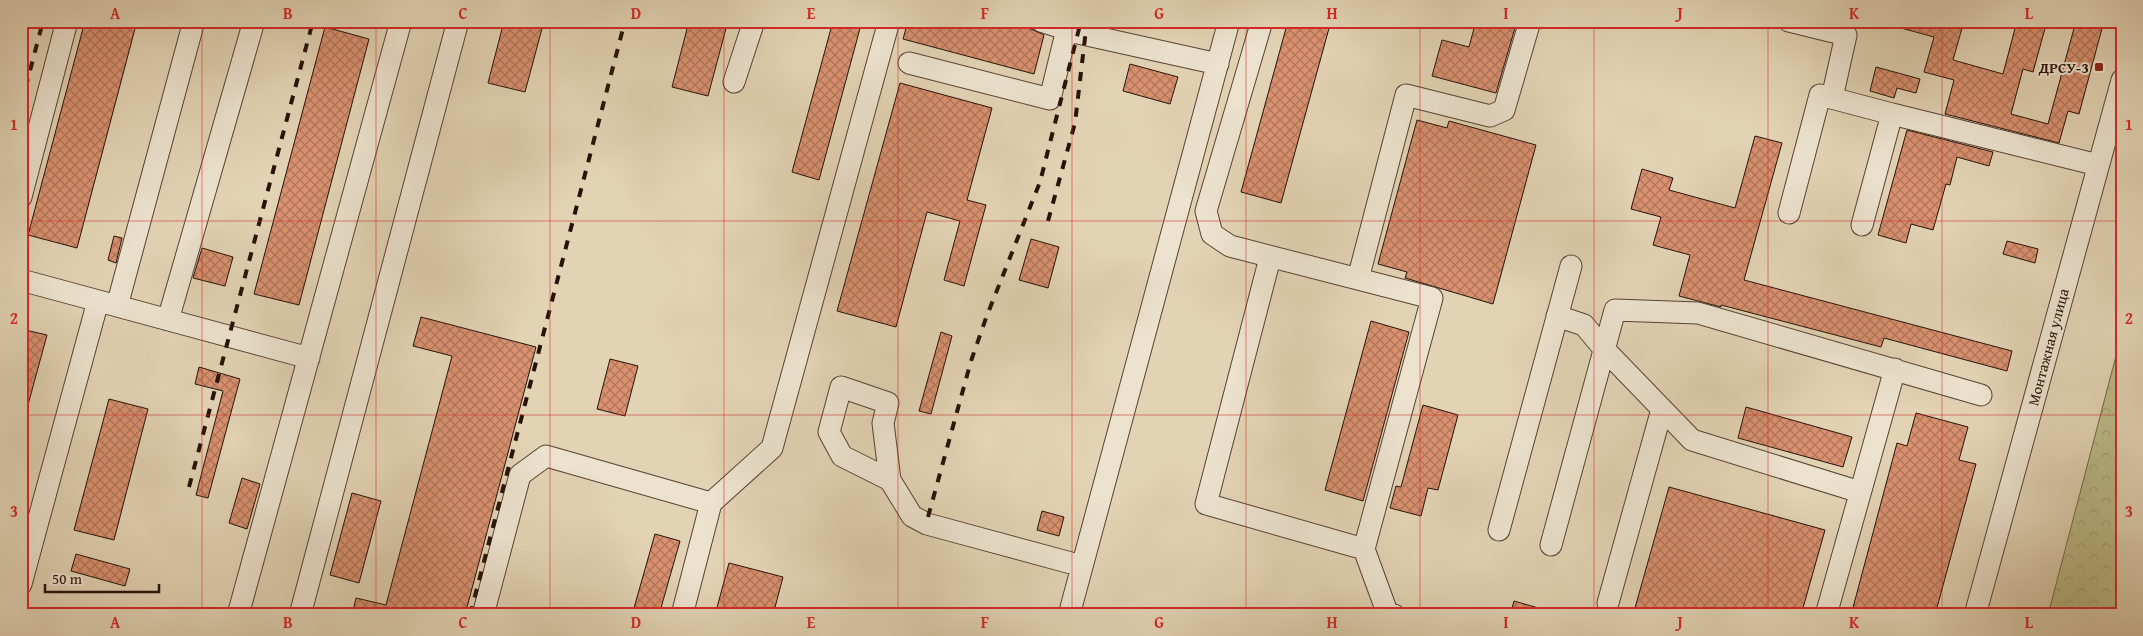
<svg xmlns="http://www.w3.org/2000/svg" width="2143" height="636" font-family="'Gentium Book Plus',serif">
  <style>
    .forest { fill: url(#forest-crowns); stroke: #716648 }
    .building { fill: url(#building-cross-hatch); stroke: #271209 }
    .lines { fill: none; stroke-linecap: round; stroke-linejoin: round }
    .minor-casing { stroke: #564234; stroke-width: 23 }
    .minor { stroke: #ece2ce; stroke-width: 21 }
    .rail { stroke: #271209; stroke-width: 4; stroke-dasharray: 9 9; stroke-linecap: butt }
    .grid { fill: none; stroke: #d62828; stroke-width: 1; stroke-opacity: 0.55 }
    .poi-dot { fill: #8f2418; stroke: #ece2ce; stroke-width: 2 }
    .labels { text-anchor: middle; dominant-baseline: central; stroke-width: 4; stroke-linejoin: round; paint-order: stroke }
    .poi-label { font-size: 15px; font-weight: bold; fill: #271209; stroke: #ece2ce; text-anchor: end }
    .street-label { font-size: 15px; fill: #271209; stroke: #ece2ce }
    .neatline { fill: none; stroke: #d62828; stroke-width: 2 }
    .grid-label { font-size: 16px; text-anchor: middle; font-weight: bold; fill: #d62828 }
  </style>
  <defs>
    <pattern id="forest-crowns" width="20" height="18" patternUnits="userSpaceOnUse" patternTransform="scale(1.25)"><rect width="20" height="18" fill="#bbba87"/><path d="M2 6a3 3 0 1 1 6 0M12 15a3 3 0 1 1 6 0" fill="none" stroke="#a19f73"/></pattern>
    <pattern id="building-cross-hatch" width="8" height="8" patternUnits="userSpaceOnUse" patternTransform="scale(1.25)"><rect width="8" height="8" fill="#d99170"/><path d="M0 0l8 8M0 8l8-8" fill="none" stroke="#b0755a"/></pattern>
  </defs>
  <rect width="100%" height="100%" fill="#e2d3b4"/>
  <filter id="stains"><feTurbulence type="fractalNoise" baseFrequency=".004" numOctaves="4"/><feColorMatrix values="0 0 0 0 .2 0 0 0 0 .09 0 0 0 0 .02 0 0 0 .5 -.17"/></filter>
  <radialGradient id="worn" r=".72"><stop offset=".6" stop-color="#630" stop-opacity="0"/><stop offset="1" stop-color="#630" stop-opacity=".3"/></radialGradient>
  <path class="forest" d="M2122,333V615H2048Z"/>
  <path class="building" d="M85,21H137L77,248L28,235Z
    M504,21H544L525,92L488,83Z
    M689,21H728L708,96L672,87Z
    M833,21H862L819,180L792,172Z
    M908,21H1004L1031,29L1044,35L1034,74L903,39Z
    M1288,21H1331L1281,203L1241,192Z
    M1476,21H1517L1496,93L1432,76L1442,40L1469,47Z
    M1891,21H1964L1953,60L2003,74L2017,21H2047L2033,72L2023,69L2011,114L2048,124L2076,21H2104L2079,114L2068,111L2059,143L1945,114L1954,80L1924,72L1934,37L1890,25Z
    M325,27L369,39L299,305L254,294Z
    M1130,64L1178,77L1170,104L1123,91Z
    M1876,67L1920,79L1916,93L1897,88L1894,98L1870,91Z
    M900,83L992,108L967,200L986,205L964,286L944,280L960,221L927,212L896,327L837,311Z
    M1417,120L1447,128L1449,121L1536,145L1493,304L1405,278L1407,272L1378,264Z
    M1907,130L1993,152L1989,166L1957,157L1950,185L1946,184L1933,230L1911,224L1906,243L1878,235Z
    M1755,136L1782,143L1744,280L2012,351L2007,371L1884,338L1881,347L1721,305V307L1679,296L1690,255L1653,245L1661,217L1631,209L1642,169L1673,178L1669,190L1735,208Z
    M114,236L122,238L116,263L108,260Z
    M1031,239L1059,247L1048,288L1019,280Z
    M2007,241L2038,249L2035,263L2003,254Z
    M202,248L233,257L225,286L193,278Z
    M421,317L536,347L465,615H352L356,598L386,605L452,356L413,346Z
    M1371,321L1409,332L1363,501L1325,490Z
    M21,329L47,335L25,416H21Z
    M941,332L952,336L931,414L919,411Z
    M610,359L638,366L625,416L597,409Z
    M199,367L240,379L208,498L196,495L223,391L195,384Z
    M109,399L148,409L114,540L74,530Z
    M1423,405L1458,415L1438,490L1428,488L1421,516L1390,508L1396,486L1401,487Z
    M1746,407L1852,437L1843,467L1738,438Z
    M1916,413L1968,427L1959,460L1976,464L1935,615H1851L1897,443L1907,446Z
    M242,478L260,484L247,529L229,523Z
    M1669,487L1825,530L1801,615H1633Z
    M352,493L381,501L359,583L330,575Z
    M1042,511L1064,517L1059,536L1037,530Z
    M655,534L680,541L659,615H632Z
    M76,554L130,569L125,586L71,571Z
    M729,563L783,577L773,615H715Z
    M1514,601L1549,611V615H1510Z"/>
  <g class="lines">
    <defs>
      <path id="minor" d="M1041,21L1078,33L1218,64
        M1262,21L1206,211L1212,234L1230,246L1432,298L1364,549
        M1789,21L1846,35L1832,98
        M909,63L1050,99L1067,29
        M734,82L754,21
        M21,197L67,21
        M1789,213L1820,95L1892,114
        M1862,225L1892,114L2098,165
        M1270,258L1206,504L1364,549L1387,612L1394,615
        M1358,279L1406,95L1490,116L1504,110L1530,21
        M21,280L309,358
        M117,306L194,21
        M1557,316L1584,325L1604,349L1692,440L1860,492
        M168,320L254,21
        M890,480L842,456L829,432L841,387L888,403L883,423L890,480L912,516L927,524L1082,566
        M711,503L772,448L889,21
        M1499,530L1571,266
        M1551,545L1615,310L1698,313L1981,395
        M21,584L98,301
        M1608,603L1662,409
        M238,615L401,21
        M300,615L458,21
        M483,615L520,475L546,456L711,503
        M682,615L711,503
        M1069,615L1229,21
        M1826,615L1895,369
        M1975,615L2122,80"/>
    </defs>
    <use href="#minor" class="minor-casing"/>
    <use href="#minor" class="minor"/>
    <path class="rail" d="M21,105L43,21
      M1048,221L1075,123L1087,21
      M189,487L313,21
      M928,517L971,361L986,318L1040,182L1081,21
      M470,615L625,21"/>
  </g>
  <path class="grid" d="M202,21V615M376,21V615M550,21V615M724,21V615M898,21V615M1072,21V615M1246,21V615M1420,21V615M1594,21V615M1768,21V615M1942,21V615M21,221H2122M21,415H2122"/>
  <rect class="poi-dot" x="2094" y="62" width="10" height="10" rx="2.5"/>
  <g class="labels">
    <g class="poi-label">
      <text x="2089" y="67">ДРСУ-3</text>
    </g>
    <g class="street-label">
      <text transform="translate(2048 347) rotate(-75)">Монтажная улица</text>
    </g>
  </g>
  <rect width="2143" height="636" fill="none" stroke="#e2d3b4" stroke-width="55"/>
  <path d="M45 584v8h114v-8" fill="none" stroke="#271209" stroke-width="2.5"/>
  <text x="52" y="584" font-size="15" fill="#271209" stroke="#ece2ce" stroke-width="4" paint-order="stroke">50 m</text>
  <rect x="28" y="28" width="2088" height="580" class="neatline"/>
  <g class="grid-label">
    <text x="115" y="19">A</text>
    <text x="288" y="19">B</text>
    <text x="463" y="19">C</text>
    <text x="636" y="19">D</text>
    <text x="811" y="19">E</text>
    <text x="985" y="19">F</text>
    <text x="1159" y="19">G</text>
    <text x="1332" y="19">H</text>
    <text x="1506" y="19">I</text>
    <text x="1680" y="19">J</text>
    <text x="1854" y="19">K</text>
    <text x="2029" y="19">L</text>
    <text x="14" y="130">1</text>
    <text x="2129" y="130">1</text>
    <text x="14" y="324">2</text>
    <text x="2129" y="324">2</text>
    <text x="14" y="517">3</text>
    <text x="2129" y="517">3</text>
    <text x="115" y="628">A</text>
    <text x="288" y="628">B</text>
    <text x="463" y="628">C</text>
    <text x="636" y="628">D</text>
    <text x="811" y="628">E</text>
    <text x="985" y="628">F</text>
    <text x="1159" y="628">G</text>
    <text x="1332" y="628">H</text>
    <text x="1506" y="628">I</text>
    <text x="1680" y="628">J</text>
    <text x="1854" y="628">K</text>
    <text x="2029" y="628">L</text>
  </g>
  <rect width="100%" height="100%" filter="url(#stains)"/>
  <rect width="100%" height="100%" fill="url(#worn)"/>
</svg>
